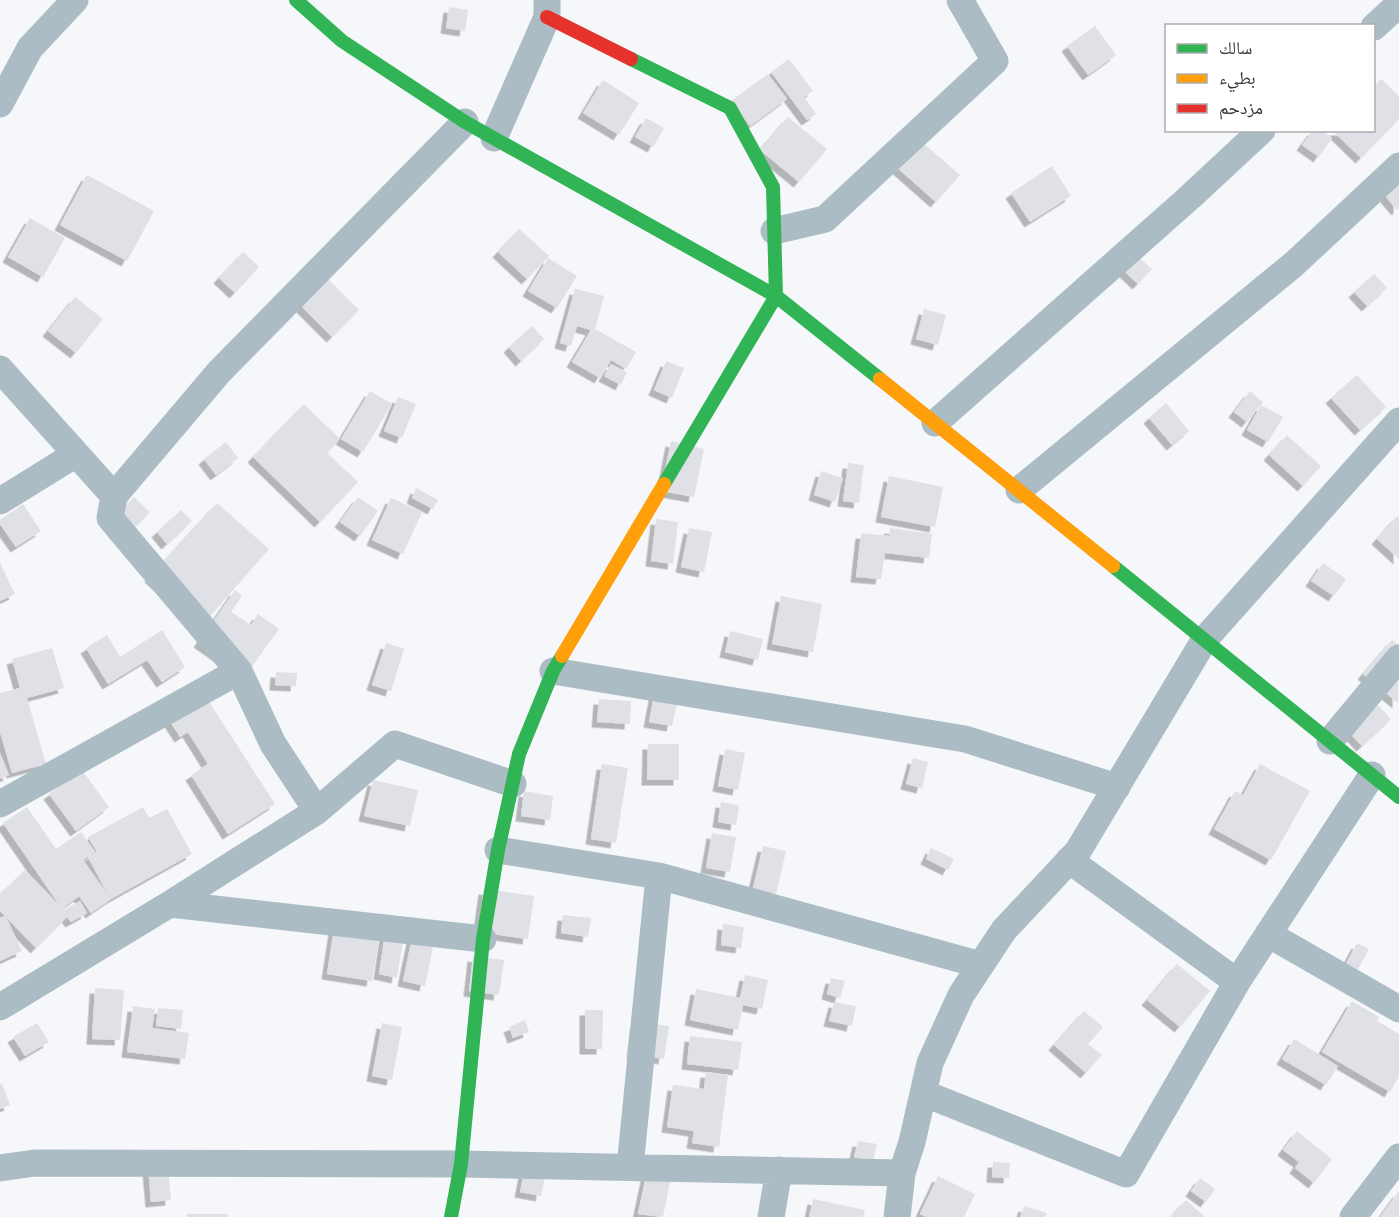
<svg xmlns="http://www.w3.org/2000/svg" width="1399" height="1217" font-family="'Roboto Serif','Noto Naskh Arabic',serif">
  <style>
    .building { fill: #e0e0e7; filter: url(#shadow) }
    .lines { fill: none; stroke-linecap: round; stroke-linejoin: round }
    .street { stroke: #abbcc4; stroke-width: 27 }
    .fast { stroke: #30b455; stroke-width: 14 }
    .slow { stroke: #ff9f0a; stroke-width: 14 }
    .jam { stroke: #e5322d; stroke-width: 14 }
  </style>
  <defs>
    <filter id="shadow"><feDropShadow dx="-5.5" dy="5.5" stdDeviation="0" flood-color="#0004"/></filter>
  </defs>
  <rect width="100%" height="100%" fill="#f5f7fa"/>
  <path class="building" d="M449,7L468,10L465,31L446,28Z
    M1095,26L1116,55L1088,75L1067,46Z
    M789,59L813,91L804,97L816,114L807,120L771,72Z
    M768,74L787,99L750,126L731,101Z
    M1381,79L1399,96V119L1361,158L1332,130H1374V86Z
    M603,80L639,103L619,135L583,113Z
    M788,117L827,149L799,182L760,150Z
    M646,118L664,128L653,147L635,137Z
    M1313,130H1322L1332,138L1319,157L1302,145Z
    M909,131L960,175L936,202L885,157Z
    M1399,160V208L1397,210L1381,191Z
    M1052,166L1071,196L1030,222L1011,193Z
    M87,175L154,211L127,261L60,225Z
    M30,218L65,238L43,277L8,257Z
    M519,229L549,256L527,279L498,252Z
    M1131,251L1152,269L1138,284L1118,265Z
    M243,252L259,267L235,293L219,278Z
    M548,258L577,276L557,308L528,291Z
    M321,272L359,310L332,337L294,299Z
    M1374,274L1387,288L1367,306L1354,292Z
    M575,289L604,296L595,329L636,352L626,369L611,360L600,378L572,362L591,330L577,326L571,346L560,343Z
    M75,297L103,319L76,353L48,331Z
    M924,309L946,315L938,345L916,339Z
    M532,326L544,339L521,361L509,347Z
    M666,361L684,368L672,398L654,390Z
    M611,364L627,372L621,385L604,376Z
    M1357,375L1386,407L1360,430L1331,398Z
    M370,391L392,404L363,452L341,439Z
    M1250,391L1263,402L1247,422L1234,412Z
    M398,397L416,404L402,438L384,431Z
    M1166,403L1189,431L1172,445L1149,418Z
    M304,404L340,439L327,453L358,482L320,522L253,457Z
    M1261,405L1283,417L1268,442L1247,430Z
    M1287,435L1321,466L1303,486L1269,455Z
    M671,441L704,449L694,497L661,491Z
    M226,442L238,458L216,475L204,459Z
    M848,463L864,465L859,503L843,501Z
    M821,471L843,478L835,502L814,495Z
    M889,476L943,487L935,527L881,517Z
    M416,488L438,500L433,509L412,498Z
    M134,497L150,512L132,530L116,516Z
    M358,497L378,511L360,536L340,522Z
    M391,498L422,512L403,554L372,540Z
    M217,503L269,549L203,624L150,577Z
    M23,504L41,531L16,547L0,524V520Z
    M181,510L192,521L167,544L157,532Z
    M1397,516L1399,518V559L1377,539Z
    M656,519L678,522L673,564L651,561Z
    M689,528L712,532L704,572L681,567Z
    M890,528L932,534L929,558L885,553L881,579L856,577L861,533L889,536Z
    M0,563L15,594L0,601Z
    M1323,563L1346,579L1334,596L1311,581Z
    M235,590L242,596L231,612L251,625L258,614L279,629L246,675L199,642Z
    M781,596L822,604L813,652L772,644Z
    M162,630L185,667L162,682L147,660L108,684L86,648L107,635L120,657Z
    M730,631L763,639L758,660L725,652Z
    M1392,640L1399,645L1398,703L1363,674Z
    M386,643L404,649L391,691L372,685Z
    M52,648L64,688L27,698L46,764L12,773L0,732V693L20,688L12,659Z
    M276,672L297,673L296,686L275,685Z
    M655,690L679,695L672,726L649,722Z
    M202,691L275,804L228,834L191,775L208,764L188,732L180,737L162,709Z
    M599,699L631,701L630,724L597,722Z
    M1373,700L1391,719L1362,746L1344,727Z
    M648,744H679V780H647Z
    M725,749L745,753L738,790L718,786Z
    M0,753L9,775L0,779Z
    M913,758L928,762L922,788L906,784Z
    M602,764L628,768L616,843L591,839Z
    M1260,764L1310,791L1271,860L1214,829L1235,791L1243,795Z
    M82,770L109,807L76,831L49,794Z
    M373,780L418,790L410,826L364,816Z
    M524,791L553,796L550,820L521,816Z
    M721,802L739,805L736,825L718,822Z
    M27,807L56,849L81,832L95,852L83,860L108,895L88,857L97,852L88,837L143,807L149,818L167,809L192,854L111,899L91,913L79,896L63,908L64,910L80,901L87,913L71,922L67,917L36,948L6,917L22,951L0,961V918L5,916L0,911V894L25,870L60,906L3,823Z
    M712,833L736,837L730,872L706,868Z
    M763,846L786,851L776,894L753,888Z
    M931,848L954,859L948,870L926,859Z
    M484,889L534,896L528,939L478,932Z
    M337,909L383,916L372,981L327,974Z
    M563,915L591,918L588,937L561,933Z
    M387,920L406,923L397,978L379,974Z
    M723,924L744,927L741,948L721,945Z
    M414,928L436,932L425,986L403,981Z
    M1357,943L1369,949L1356,973L1345,966Z
    M473,956L504,960L499,995L469,991Z
    M1177,964L1210,991L1180,1027L1147,1000Z
    M745,975L768,980L762,1009L743,1005L738,1030L690,1020L696,989L740,998Z
    M831,978L845,981L840,998L827,994Z
    M95,988L124,990L120,1040L92,1039Z
    M1352,1001L1379,1017L1377,1021L1399,1034V1076L1390,1092L1322,1052Z
    M834,1002L856,1006L852,1026L829,1021Z
    M133,1006L155,1009L152,1028L189,1033L185,1059L127,1052Z
    M158,1008L183,1010L181,1029L156,1026Z
    M585,1010H603L602,1049H585Z
    M1084,1011L1103,1027L1088,1044L1102,1055L1086,1073L1054,1045Z
    M525,1020L529,1032L513,1038L509,1027Z
    M636,1022L669,1026L664,1059L632,1054Z
    M37,1023L49,1042L25,1056L13,1037Z
    M382,1023L402,1027L392,1080L372,1076Z
    M690,1036L742,1042L738,1070L687,1064Z
    M1294,1039L1338,1066L1326,1085L1282,1059Z
    M706,1072L728,1075L719,1147L692,1143L694,1131L667,1127L673,1085L704,1089Z
    M2,1083L10,1105L0,1109V1084Z
    M1297,1131L1332,1159L1314,1183L1295,1168L1299,1162L1283,1150Z
    M858,1141L877,1144L873,1161L854,1157Z
    M649,1162L673,1166L663,1217L638,1214Z
    M993,1162L1010,1163L1009,1178L992,1177Z
    M168,1167L171,1200L151,1202L148,1168Z
    M525,1167L546,1171L541,1196L520,1192Z
    M938,1176L975,1194L964,1217H927L920,1214Z
    M1200,1178L1215,1189L1206,1202L1191,1191Z
    M1399,1191V1217H1380Z
    M813,1199L865,1210L863,1217H809Z
    M1186,1200L1205,1217H1171Z
    M1024,1206L1047,1213L1045,1217H1020Z
    M187,1214H227L228,1217H187Z"/>
  <g class="lines">
    <path class="street" d="M1374,27L1399,4
      M0,104L30,48L75,0
      M494,138L547,17V0
      M774,231L825,219L995,61L960,0
      M0,369L114,496L110,518L239,671L273,744L317,811
      M935,423L1190,197L1262,130
      M1019,490L1294,264L1399,166
      M114,496L219,372L465,122
      M0,501L76,454
      M553,671L965,739L1117,787
      M1330,741L1399,658
      M0,804L239,671
      M498,850L659,876L981,965
      M1069,860L1237,982
      M170,904L483,939
      M1268,934L1399,1009
      M0,1007L170,904L317,811L395,744L513,784
      M923,1093L1126,1174L1237,982L1372,775
      M630,1167L659,876
      M0,1168L35,1163L461,1164L902,1173
      M771,1217L779,1170
      M897,1217L902,1173L912,1142L930,1063L961,995L1004,930L1078,851L1205,639L1399,421
      M1353,1217L1399,1157"/>
    <path class="fast" d="M296,0L342,41L465,122L776,296L880,379
      M631,59L730,108L773,187L776,296L664,484
      M1113,566L1399,797
      M451,1217L461,1164L483,939L498,850L519,754L553,671L562,656"/>
    <path class="slow" d="M880,379L1113,566
      M562,656L664,484"/>
    <path class="jam" d="M547,17L631,59"/>
  </g>
  <rect x="1165" y="24" width="210" height="108" fill="#ffffff" stroke="#adadaf" stroke-width="1.5"/>
  <rect x="1177" y="44" width="30" height="9" fill="#30b455" stroke="#adadaf" stroke-width="1.5"/>
  <text x="1219" y="54" font-size="18" fill="#323336">سالك</text>
  <rect x="1177" y="74" width="30" height="9" fill="#ff9f0a" stroke="#adadaf" stroke-width="1.5"/>
  <text x="1219" y="84" font-size="18" fill="#323336">بطيء</text>
  <rect x="1177" y="104" width="30" height="9" fill="#e5322d" stroke="#adadaf" stroke-width="1.5"/>
  <text x="1219" y="114" font-size="18" fill="#323336">مزدحم</text>
</svg>
